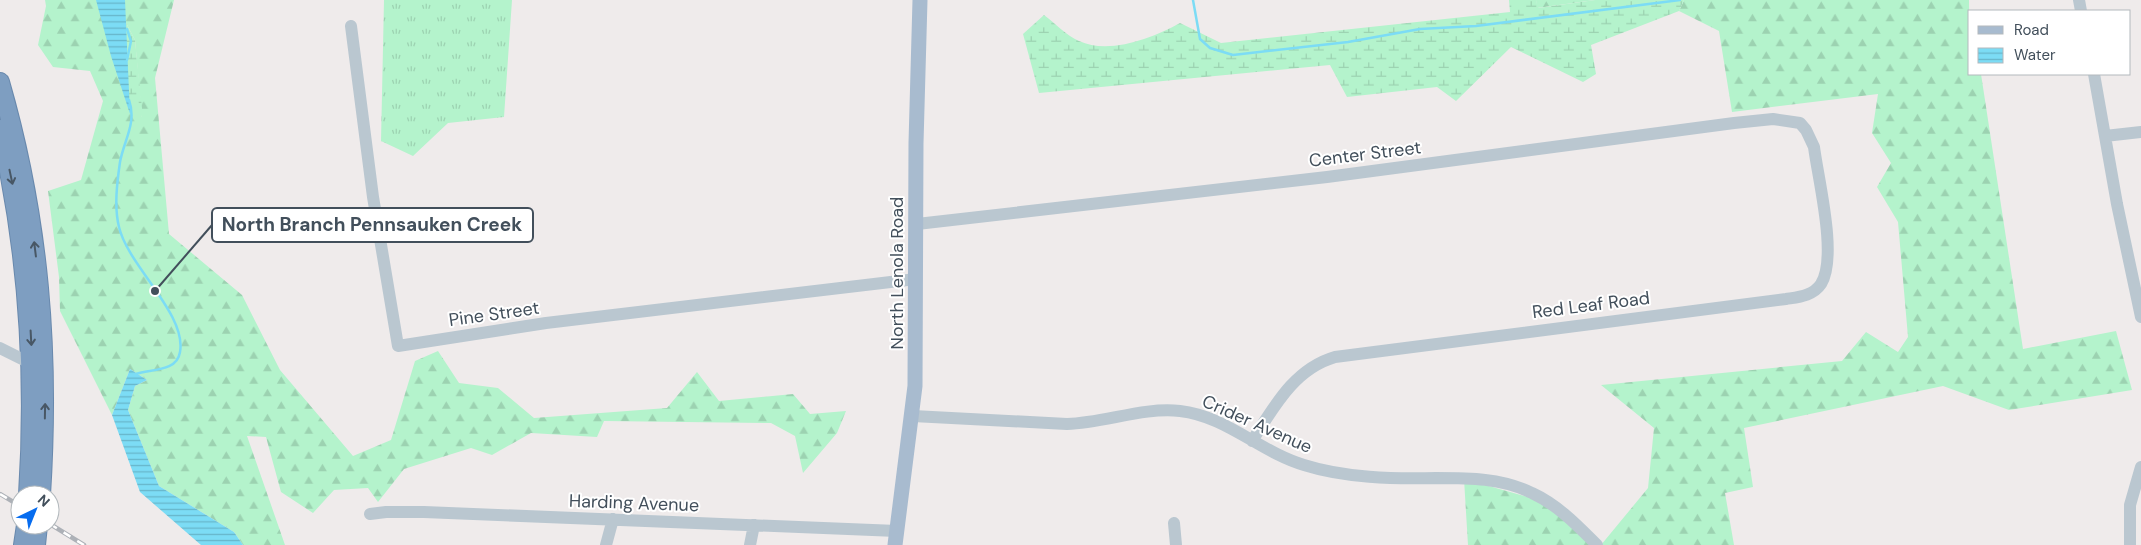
<svg xmlns="http://www.w3.org/2000/svg" width="2141" height="545" font-family="'DM Sans',sans-serif">
  <style>
    .grass { fill: url(#grass-tufts) }
    .forest { fill: url(#forest-firs) }
    .wetland { fill: url(#wetland-marsh) }
    .water { fill: url(#water-rules) }
    .lines { fill: none; stroke-linecap: round; stroke-linejoin: round }
    .stream { stroke: #7cdcf5; stroke-width: 2.5 }
    .highway-casing { stroke: #6989ad; stroke-width: 20 }
    .minor { stroke: #bac7d0; stroke-width: 12 }
    .major { stroke: #a8bbcf; stroke-width: 15 }
    .highway { stroke: #7e9ec1; stroke-width: 18 }
    .rail-casing { stroke: #adb1b7; stroke-width: 4.5 }
    .rail { stroke: #fff; stroke-width: 2.5; stroke-dasharray: 8; stroke-linecap: butt }
    .oneway { stroke: #485765 }
    .labels { text-anchor: middle; dominant-baseline: central; stroke-width: 4; stroke-linejoin: round; paint-order: stroke }
    .street-label { font-size: 18px; fill: #424f5b; stroke: #fff }
    .leader { fill: none; stroke: #424f5b; stroke-width: 2 }
    .callout-dot { fill: #424f5b; stroke: #fff; stroke-width: 2 }
    .callout { fill: #fff; stroke: #424f5b; stroke-width: 2 }
    .callout-label { font-size: 19px; text-anchor: middle; font-weight: bold; fill: #424f5b }
  </style>
  <defs>
    <pattern id="grass-tufts" width="24" height="20" patternUnits="userSpaceOnUse" patternTransform="scale(1.25)"><rect width="24" height="20" fill="#b4f3cc"/><path d="M3 7l-1-3M5 7V3M7 7l1-3M15 17l-1-3M17 17v-4M19 17l1-3" fill="none" stroke="#9cd2b1"/></pattern>
    <pattern id="forest-firs" width="22" height="20" patternUnits="userSpaceOnUse" patternTransform="scale(1.25)"><rect width="22" height="20" fill="#b4f3cc"/><path d="M5 1l3.5 6h-7zM16 11l3.5 6h-7z" fill="#9cd2b1"/></pattern>
    <pattern id="wetland-marsh" width="20" height="14" patternUnits="userSpaceOnUse" patternTransform="scale(1.25)"><rect width="20" height="14" fill="#b4f3cc"/><path d="M1 5h8M5 5V1M11 12h8M15 12V8" fill="none" stroke="#9cd2b1"/></pattern>
    <pattern id="water-rules" width="6" height="5" patternUnits="userSpaceOnUse" patternTransform="scale(1.25)"><rect width="6" height="5" fill="#7cdcf5"/><path d="M0 2.5h6" fill="none" stroke="#67b5c9"/></pattern>
  </defs>
  <rect width="100%" height="100%" fill="#efebeb"/>
  <path class="grass" d="M384,0H512L504,117L448,123L413,156L381,141Z"/>
  <path class="forest" d="M45,0H104L142,117L135,40L114,0H174L155,78L169,234L242,295L280,370L353,456L391,440L415,361L438,351L459,383L498,388L534,418L667,408L697,372L719,401L793,394L810,414L846,411L837,433L803,473L795,436L771,423L604,421L597,437L531,433L492,455L471,448L404,469L378,502L368,488L334,490L313,513L281,492L266,437L247,436L285,545H243L234,532L159,486L128,410L135,386L147,380L130,369L112,415L60,311L59,277L48,191L81,180L103,101L90,71L53,67L38,45L46,6Z
    M1536,0H1595L1537,8Z
    M1684,0H1969L1970,74H1981L2023,349L2116,331L2132,390L2009,410L1943,386L1744,428L1753,487L1725,493L1734,545H1601L1648,488L1654,428L1601,385L1842,361L1866,332L1898,352L1908,337L1898,222L1877,187L1891,163L1872,133L1878,94L1732,112L1719,31L1679,11Z
    M1464,479L1552,504L1591,545H1468Z"/>
  <path class="wetland" d="M114,0L135,40L143,118L120,88Z
    M1509,0H1536L1538,8L1595,0H1684L1679,11L1591,45L1596,74L1583,82L1511,47L1456,101L1437,87L1347,97L1330,65L1039,93L1023,34L1044,15C1055,23 1067,36 1079,41C1109,55 1153,38 1180,23L1221,43L1510,12Z"/>
  <path class="water" d="M96,0H125L130,114L111,56Z
    M130,369L147,380L135,386L128,410L159,486L234,532L243,545H201L140,492L112,415Z"/>
  <g class="lines">
    <path class="stream" d="M1193,0L1200,39L1210,48L1233,55L1348,42L1420,29L1476,26L1680,0
      M127,29L131,41L127,60
      M129,100C137,123 124,140 120,162C117,183 114,207 119,227C128,266 187,314 180,352C177,372 151,369 136,374"/>
    <defs>
      <path id="highway" d="M0,82C40,220 50,352 41,495
        M0,129C28,250 36,371 28,495
        M23,545L26,525
        M36,545L38,525"/>
    </defs>
    <use href="#highway" class="highway-casing"/>
    <path class="minor" d="M2079,0L2081,11
      M351,26L373,197L398,346L546,323L916,279
      M2094,74L2117,204L2141,317
      M2105,136L2141,132
      M917,224L1327,177L1734,123L1773,119L1800,123L1806,130L1814,147C1818,179 1838,257 1821,284C1813,296 1798,297 1786,299L1335,357C1294,369 1274,407 1252,441
      M0,348L32,364
      M913,416L1067,424C1105,423 1142,407 1180,411C1226,416 1260,452 1304,465C1345,478 1393,479 1436,478C1469,478 1502,478 1532,493C1558,505 1577,525 1597,545
      M370,514L386,512H424L897,531
      M1174,523L1176,545
      M606,545L613,519
      M750,545L754,525
      M2130,545V505L2141,467"/>
    <path class="major" d="M895,545L915,386L916,143L920,0"/>
    <use href="#highway" class="highway"/>
    <defs>
      <path id="rail" d="M0,494L20,506
        M50,524L84,545"/>
    </defs>
    <use href="#rail" class="rail-casing"/>
    <use href="#rail" class="rail"/>
  </g>
  <defs><path id="oneway-shaft" d="M-6 0H5M1.5-3L5.5 0L1.5 3" fill="none" stroke-width="1.6" stroke-linecap="round" stroke-linejoin="round" transform="scale(1.25)"/></defs>
  <g class="oneway">
    <use href="#oneway-shaft" transform="translate(11 177) rotate(78)"/>
    <use href="#oneway-shaft" transform="translate(35 249) rotate(-97)"/>
    <use href="#oneway-shaft" transform="translate(31 338) rotate(87)"/>
    <use href="#oneway-shaft" transform="translate(45 411) rotate(-89)"/>
  </g>
  <g class="labels">
    <g class="street-label">
      <text transform="translate(1365 154) rotate(-7)">Center Street</text>
      <text transform="translate(897 273) rotate(-90)">North Lenola Road</text>
      <text transform="translate(1591 305) rotate(-7)">Red Leaf Road</text>
      <text transform="translate(494 314) rotate(-8)">Pine Street</text>
      <text transform="translate(1257 424) rotate(24)">Crider Avenue</text>
      <text transform="translate(634 503) rotate(2)">Harding Avenue</text>
    </g>
  </g>
  <path class="leader" d="M155 291L212 225"/>
  <circle class="callout-dot" cx="155" cy="291" r="5"/>
  <rect class="callout" x="212" y="208" width="321" height="34" rx="5"/>
  <g class="callout-label">
    <text x="372" y="231">North Branch Pennsauken Creek</text>
  </g>
  <rect x="1968" y="10" width="162" height="65" fill="#ffffff" stroke="#b3b9bd"/>
  <rect x="1978" y="26" width="25" height="8" fill="#a8bbcf" stroke="#b3b9bd"/>
  <text x="2014" y="35" font-size="15" fill="#424f5b">Road</text>
  <rect x="1978" y="48" width="25" height="15" fill="url(#water-rules)" stroke="#b3b9bd"/>
  <text x="2014" y="60" font-size="15" fill="#424f5b">Water</text>
  <g transform="translate(35 510) rotate(43)"><circle r="24" fill="#ffffff" stroke="#b3b9bd"/>
  <path d="M0-4L9 19L0 12L-9 19Z" fill="#066cef"/>
  <text y="-8" font-size="14" font-weight="bold" text-anchor="middle" fill="#424f5b">N</text>
  </g>
</svg>
